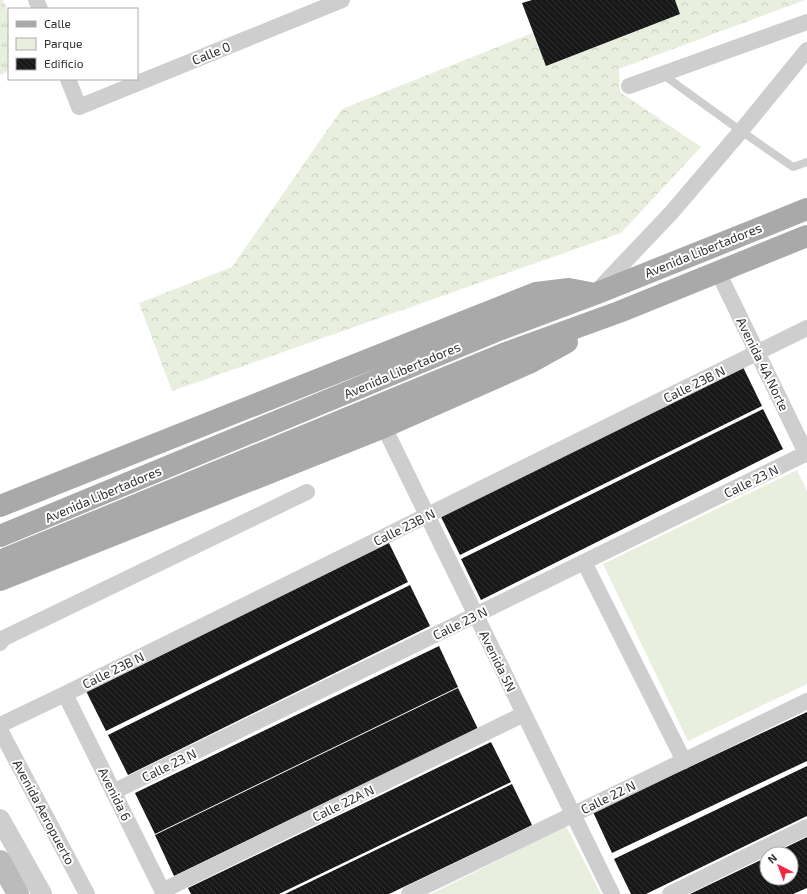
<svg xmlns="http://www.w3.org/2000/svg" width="807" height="894" font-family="'Exo 2',sans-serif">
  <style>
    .grass { fill: url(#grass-tufts) }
    .forest { fill: url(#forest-crowns) }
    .park { fill: #e8efde }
    .building { fill: url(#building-back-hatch) }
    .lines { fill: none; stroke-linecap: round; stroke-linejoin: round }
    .service { stroke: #cecece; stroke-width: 8 }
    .minor { stroke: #cecece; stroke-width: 16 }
    .tertiary { stroke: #cecece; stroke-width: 20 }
    .secondary { stroke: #bbb; stroke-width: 22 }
    .primary { stroke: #a9a9a9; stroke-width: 22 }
    .labels { text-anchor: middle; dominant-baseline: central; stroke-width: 4; stroke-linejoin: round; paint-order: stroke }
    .street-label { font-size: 13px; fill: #313131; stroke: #fff }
  </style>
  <defs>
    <pattern id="grass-tufts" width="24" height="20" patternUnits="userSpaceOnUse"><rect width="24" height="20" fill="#e8efde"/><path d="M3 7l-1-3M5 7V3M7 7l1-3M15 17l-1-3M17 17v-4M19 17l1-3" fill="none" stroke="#c7cdbf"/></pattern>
    <pattern id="forest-crowns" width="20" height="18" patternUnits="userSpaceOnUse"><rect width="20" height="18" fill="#e8efde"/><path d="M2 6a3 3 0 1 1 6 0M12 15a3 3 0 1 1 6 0" fill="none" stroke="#c7cdbf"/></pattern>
    <pattern id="building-back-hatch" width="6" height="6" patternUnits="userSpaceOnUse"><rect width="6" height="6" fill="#181818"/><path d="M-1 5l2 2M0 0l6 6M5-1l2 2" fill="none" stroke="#313131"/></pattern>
  </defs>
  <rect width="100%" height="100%" fill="#fff"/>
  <path class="grass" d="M0,0H3L9,14V70L0,75Z"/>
  <path class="forest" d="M615,0H805L619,69L620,92L701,147L621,233L172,391L139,303L232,267L342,109Z"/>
  <path class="park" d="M797,470L807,491V684L688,741L603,564Z
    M566,826L601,894H431Z"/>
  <path class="building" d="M532,0H675L680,14L546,66L522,3Z
    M742,365L762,406L460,555L440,515Z
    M763,409L783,449L481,600L461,559Z
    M388,541L408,582L106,731L86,691Z
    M410,585L430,626L128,775L108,735Z
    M439,646L458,687L155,834L135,793Z
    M458,688L478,729L174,876L155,835Z
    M807,712V761L612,853L593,812Z
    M491,742L511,782L279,894H191L188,888Z
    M807,766V816L646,894H631L614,859Z
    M512,784L532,825L512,835L389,894H285Z
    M807,837V888L793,894H690L767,857V878H791V854H772Z"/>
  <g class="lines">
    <path class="service" d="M662,74L741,131L793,167L807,162"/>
    <path class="minor" d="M36,0L40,9
      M68,79L79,107L342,0
      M629,86L807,22
      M718,272L807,455
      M598,290L671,213L741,131L807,50
      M384,427L612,894
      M584,562L684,761
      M0,643L4,638L307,492
      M65,694L164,894
      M0,725L65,694L807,328
      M0,730L87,894
      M113,792L807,453
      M162,891L524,714
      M409,894L807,701
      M670,894L807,827"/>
    <path class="tertiary" d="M0,819L42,894"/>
    <path class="secondary" d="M0,861L18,894"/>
    <path class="primary" d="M0,506L536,293L569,289L590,293
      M0,536L496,331L595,294L807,209
      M0,561L506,353L619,312L807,236
      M0,580L384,427L529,363L567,342"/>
  </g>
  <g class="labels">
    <g class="street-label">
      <text transform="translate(211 53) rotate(-22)">Calle 0</text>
      <text transform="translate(703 250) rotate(-22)">Avenida Libertadores</text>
      <text transform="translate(763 364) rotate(64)">Avenida 4A Norte</text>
      <text transform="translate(402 370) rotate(-23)">Avenida Libertadores</text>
      <text transform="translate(694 384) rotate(-26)">Calle 23B N</text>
      <text transform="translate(751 481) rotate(-26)">Calle 23 N</text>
      <text transform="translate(103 494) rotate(-23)">Avenida Libertadores</text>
      <text transform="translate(404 527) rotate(-26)">Calle 23B N</text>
      <text transform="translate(460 623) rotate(-26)">Calle 23 N</text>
      <text transform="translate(498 661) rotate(64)">Avenida 5N</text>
      <text transform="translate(113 670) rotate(-26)">Calle 23B N</text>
      <text transform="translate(169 765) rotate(-26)">Calle 23 N</text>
      <text transform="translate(115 794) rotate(64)">Avenida 6</text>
      <text transform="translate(608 797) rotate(-26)">Calle 22 N</text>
      <text transform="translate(343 803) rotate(-26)">Calle 22A N</text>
      <text transform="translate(44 812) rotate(62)">Avenida Aeropuerto</text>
    </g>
  </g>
  <rect x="8" y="8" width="130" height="72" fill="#ffffff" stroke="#adadad"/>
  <rect x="16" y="21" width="20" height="6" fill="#a9a9a9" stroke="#adadad"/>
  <text x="44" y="28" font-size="12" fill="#313131">Calle</text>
  <rect x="16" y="38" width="20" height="12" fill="#e8efde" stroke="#adadad"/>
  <text x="44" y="48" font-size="12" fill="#313131">Parque</text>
  <rect x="16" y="58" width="20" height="12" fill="url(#building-back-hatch)" stroke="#adadad"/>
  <text x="44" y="68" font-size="12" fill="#313131">Edificio</text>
  <g transform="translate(779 866) rotate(318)"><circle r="19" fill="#ffffff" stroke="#adadad"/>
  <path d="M0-3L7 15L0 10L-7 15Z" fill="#f62542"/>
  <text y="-6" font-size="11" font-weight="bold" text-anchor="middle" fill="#313131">N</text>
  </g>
</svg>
